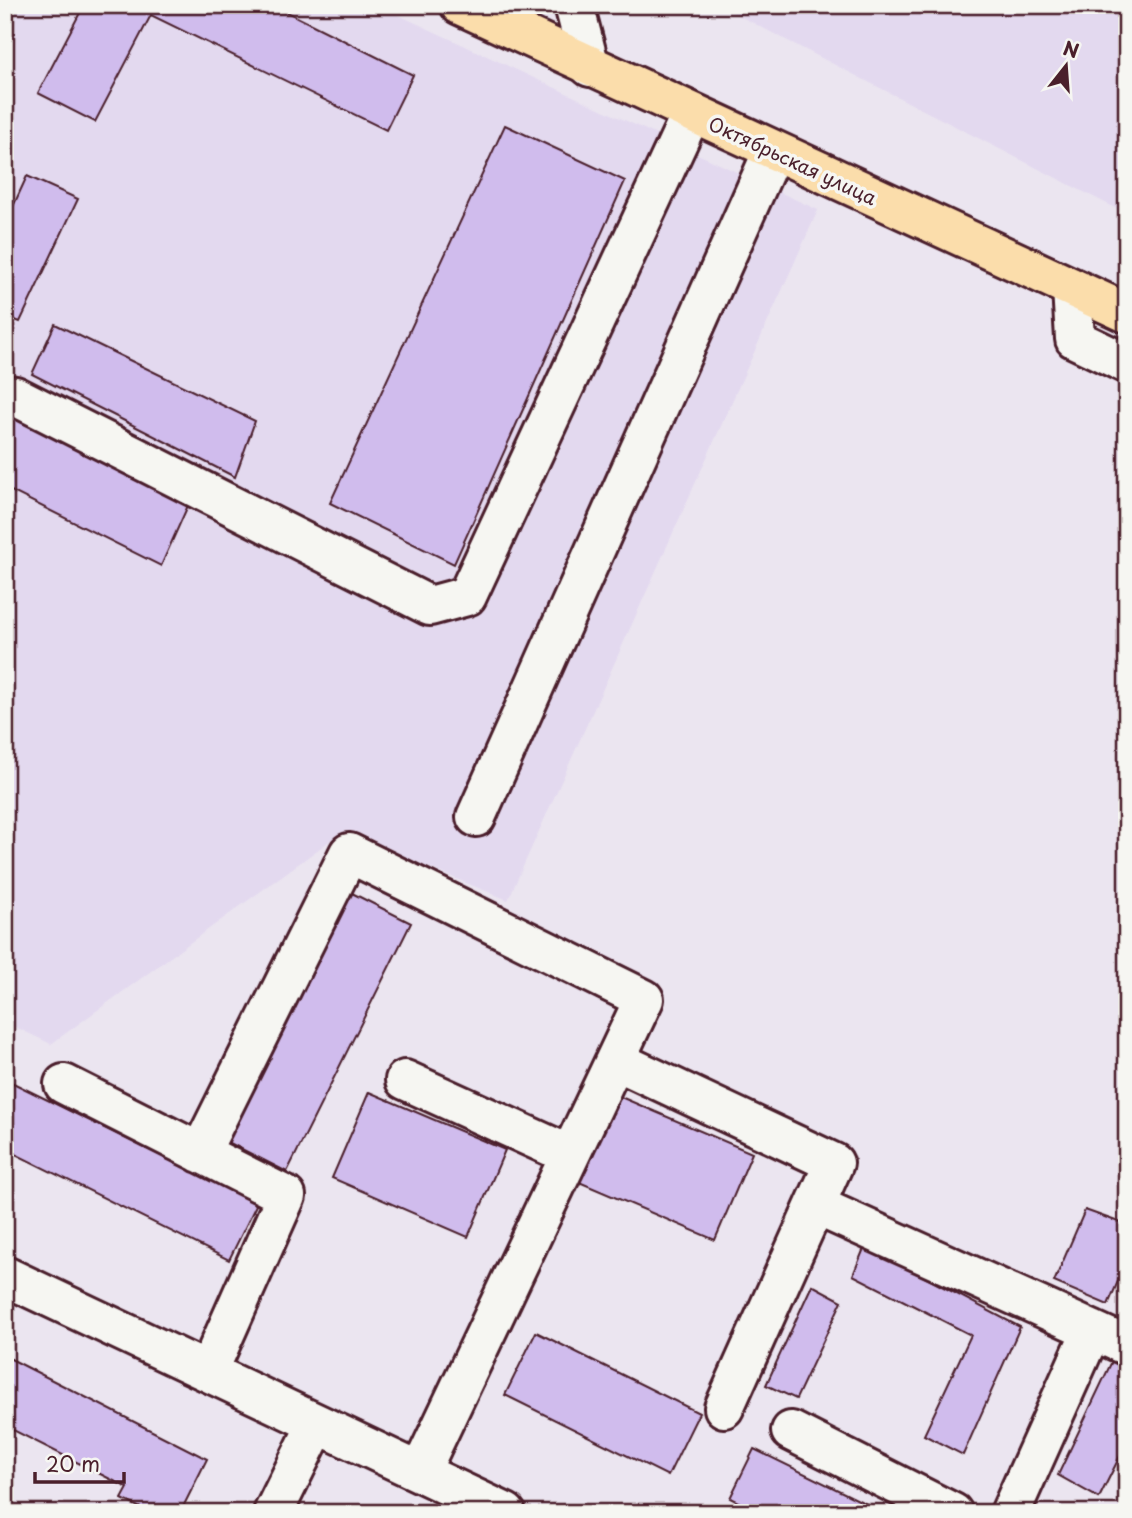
<svg xmlns="http://www.w3.org/2000/svg" width="1132" height="1518" font-family="'Playpen Sans',sans-serif">
  <style>
    .built { fill: #e3d9ef }
    .building { fill: #d0bced; stroke: #4a1f2b; stroke-width: 2 }
    .lines { fill: none; stroke-linecap: round; stroke-linejoin: round }
    .minor-casing { stroke: #4a1f2b; stroke-width: 44 }
    .major-casing { stroke: #4a1f2b; stroke-width: 44 }
    .minor { stroke: #f6f6f2; stroke-width: 38 }
    .major { stroke: #fbddab; stroke-width: 38 }
    .labels { text-anchor: middle; dominant-baseline: central; stroke-width: 7; stroke-linejoin: round; paint-order: stroke }
    .street-label { font-size: 19px; fill: #4a1f2b; stroke: #f6f6f2 }
  </style>
  <rect width="100%" height="100%" fill="#ebe5f0"/>
  <filter id="ink" filterUnits="userSpaceOnUse"><feTurbulence type="fractalNoise" baseFrequency=".0143" numOctaves="2"/><feDisplacementMap in="SourceGraphic" scale="14" xChannelSelector="R" yChannelSelector="G"/><feConvolveMatrix kernelMatrix="1 2 1 2 8 2 1 2 1" color-interpolation-filters="sRGB"/></filter>
  <g filter="url(#ink)">
    <path class="built" d="M5,5H377L818,210L508,900L342,832L51,1044L5,1022Z
      M718,5H1127V214Z"/>
    <path class="building" d="M84,5H273L413,75L386,130L151,15L95,122L38,93Z
      M505,125L625,181L454,564L330,503Z
      M27,176L78,199L20,322L5,316V224Z
      M55,324L255,421L235,477L32,374Z
      M5,405L190,501L161,566L5,488Z
      M344,889L411,923L287,1172L220,1138Z
      M5,1079L257,1203L229,1260L5,1149Z
      M369,1092L505,1150L468,1237L332,1178Z
      M616,1095L752,1153L715,1240L579,1182Z
      M1085,1210L1127,1225V1260L1108,1305L1054,1282Z
      M865,1246L1020,1327L963,1455L924,1435L971,1335L853,1275Z
      M812,1285L842,1301L796,1399L766,1385Z
      M536,1332L699,1413L668,1476L505,1395Z
      M5,1356L207,1459L180,1513H151L122,1499L128,1488L5,1426Z
      M1113,1359L1127,1366V1442L1099,1498L1058,1475Z
      M754,1449L885,1513H760L730,1498Z"/>
    <g class="lines">
      <defs>
        <path id="minor" d="M574,5L590,67
          M1072,288L1075,339L1127,364
          M5,395L15,396L430,606L467,596L691,114
          M476,817L773,151
          M615,1060L834,1163L724,1408
          M405,1080L570,1155
          M64,1084L286,1196L208,1372
          M200,1153L349,853L644,999L420,1472
          M815,1205L1127,1346
          M5,1276L506,1513
          M791,1431L953,1513
          M273,1513L317,1424
          M1010,1513L1092,1330"/>
        <path id="major" d="M460,5L1127,313"/>
      </defs>
      <use href="#minor" class="minor-casing"/>
      <use href="#major" class="major-casing"/>
      <use href="#minor" class="minor"/>
      <use href="#major" class="major"/>
    </g>
  </g>
  <g class="labels">
    <g class="street-label">
      <text transform="translate(793 160) rotate(25)">Октябрьская улица</text>
    </g>
  </g>
  <rect width="1132" height="1518" fill="none" stroke="#f6f6f2" stroke-width="28"/>
  <rect x="14" y="14" width="1104" height="1490" fill="none" stroke="#4a1f2b" stroke-width="2.5" filter="url(#ink)"/>
  <g transform="translate(1066 66) rotate(17)" stroke="#f6f6f2" stroke-width="5" paint-order="stroke">
  <path d="M0-5L12 26L0 18L-12 26Z" fill="#4a1f2b"/>
  <text y="-10" font-size="19" font-weight="bold" text-anchor="middle" fill="#4a1f2b">N</text>
  </g>
  <path d="M35 1472v10h89v-10" fill="none" stroke="#4a1f2b" stroke-width="3.5"/>
  <text x="46" y="1472" font-size="21" fill="#4a1f2b" stroke="#f6f6f2" stroke-width="5" paint-order="stroke">20 m</text>
</svg>
